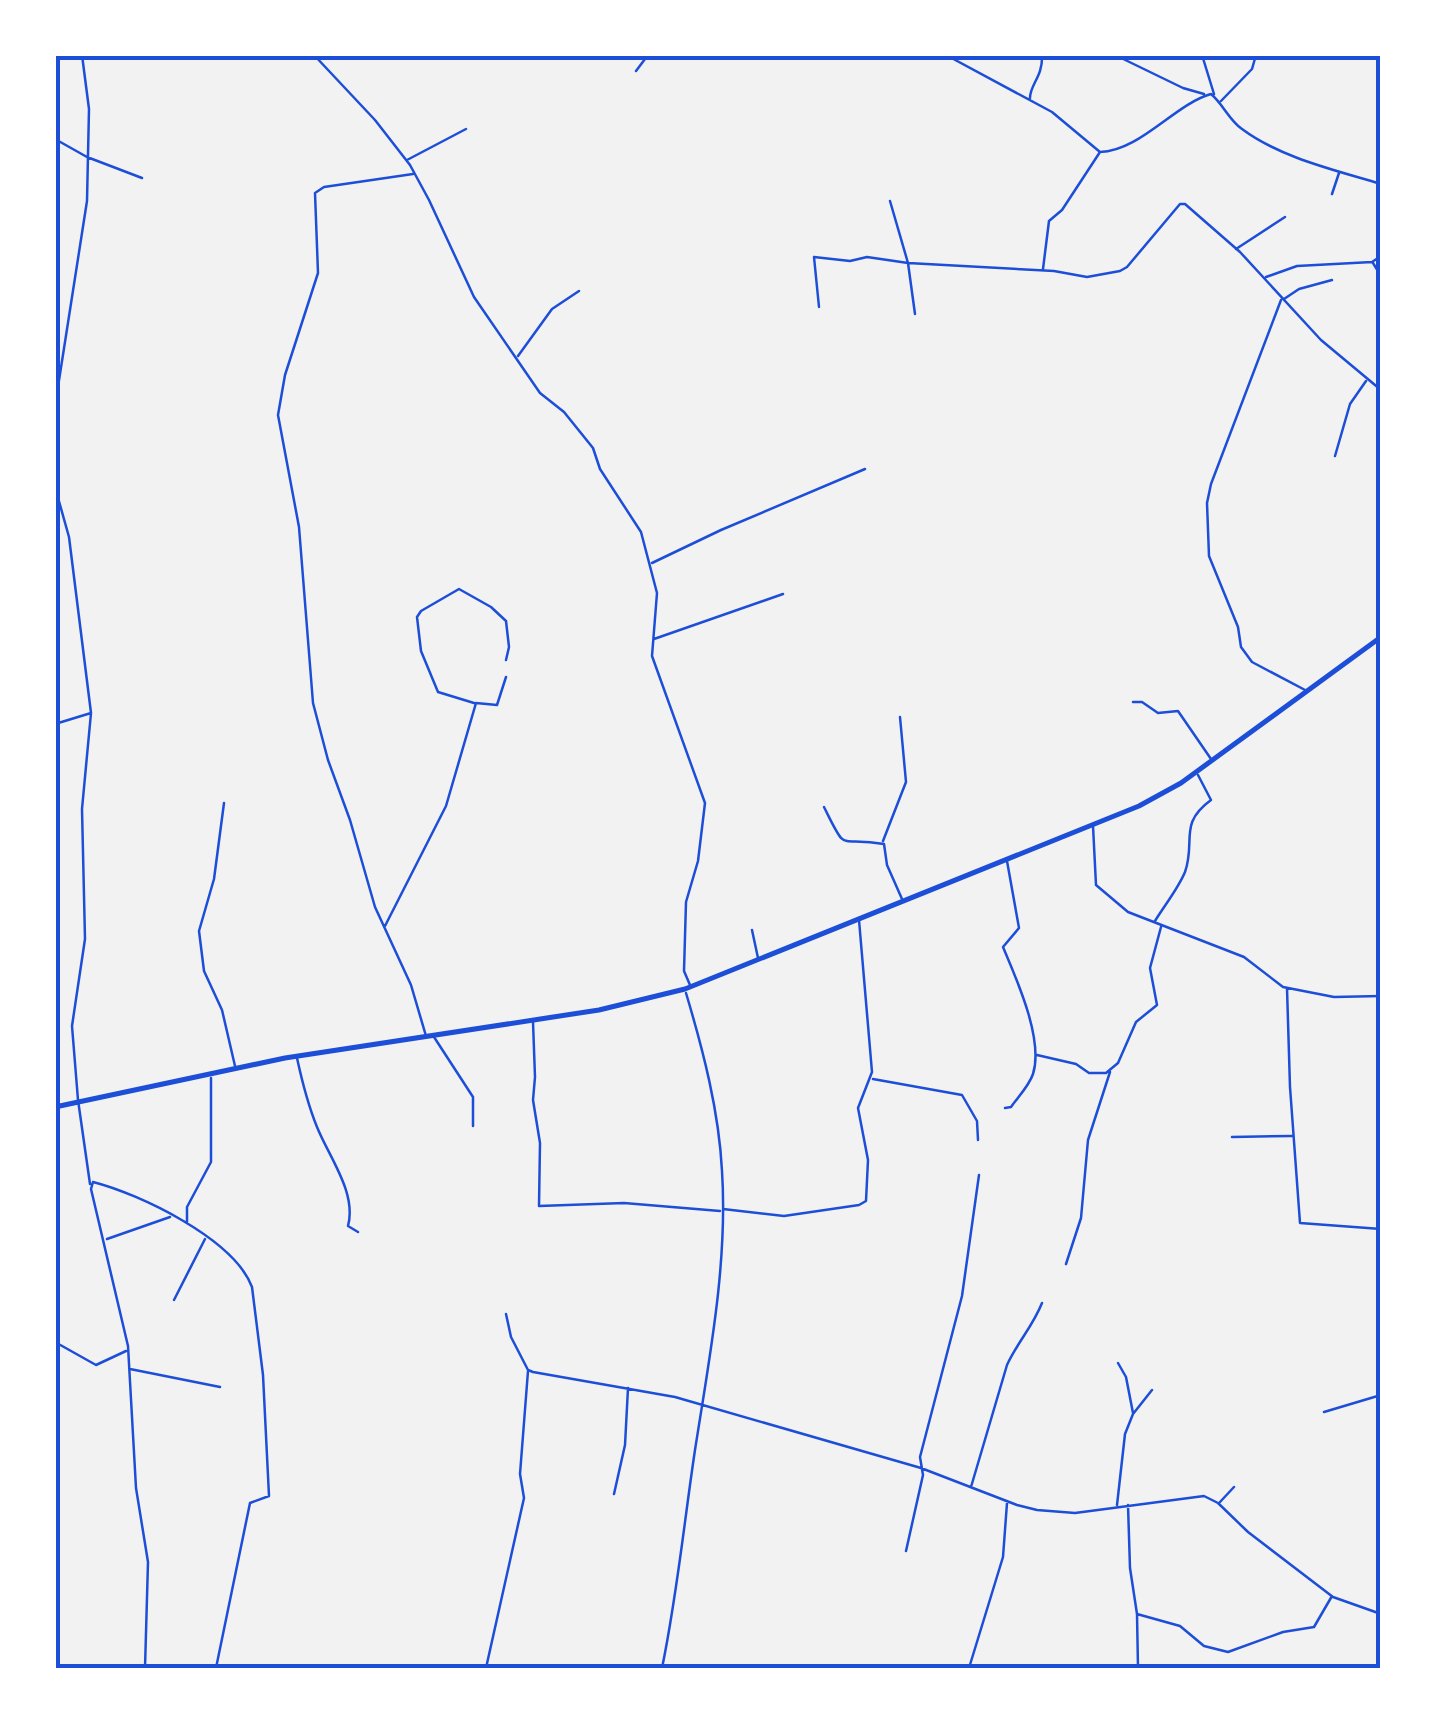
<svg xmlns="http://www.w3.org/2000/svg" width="1436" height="1723" font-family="'Libre Baskerville',serif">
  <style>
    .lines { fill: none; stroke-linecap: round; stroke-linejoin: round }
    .minor { stroke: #1d4ed8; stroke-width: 2.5 }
    .primary { stroke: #1d4ed8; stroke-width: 5 }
    .neatline { fill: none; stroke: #1d4ed8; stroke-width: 4 }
  </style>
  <rect width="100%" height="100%" fill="#f2f2f2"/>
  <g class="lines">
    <path class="minor" d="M314,55L375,120L410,165L429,200L474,297L540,393L564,412L593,448L600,469L641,532L657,593L652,656L705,803L698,861L686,902L684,971L690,985
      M946,55L1052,112L1100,152C1140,151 1175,104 1211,94C1223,104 1229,120 1242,129C1281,158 1335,170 1381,184
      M1115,55L1183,88L1204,94
      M1202,55L1214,94
      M636,71L648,55
      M1030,98C1030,84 1043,77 1042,55
      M1221,101L1252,69L1256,55
      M55,139L87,157L142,178
      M407,160L466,129
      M413,174L324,187L315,193L318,273L285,375L278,415L299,527L313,703L328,760L350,820L375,907L411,985L426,1036
      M1332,194L1339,173
      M890,201L908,263L1054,271L1087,277L1120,271L1127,267L1180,204H1185L1240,252L1321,340L1381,390
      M1236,249L1285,217
      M1373,263L1381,276
      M1043,269L1049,221L1062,210L1100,152
      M1266,277L1297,266L1372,262L1381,256
      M1284,299L1299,289L1332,280
      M1281,300L1211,484L1207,503L1209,556L1238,627L1241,647L1252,662L1307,691
      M819,307L814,257L850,261L867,257L908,263L915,314
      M518,356L552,309L579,291
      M55,406L87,201L89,109L82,55
      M1335,456L1350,404L1366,381
      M55,487L69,537L91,713L82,809L85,939L72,1026L78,1100L90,1184
      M652,563L721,530L865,469
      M654,639L783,594
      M1133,702H1142L1158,713L1178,711L1211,759
      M474,703L438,692L421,651L417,617L421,611L459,589L491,607L506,621L509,647L506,660
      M55,724L91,713
      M224,803L214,879L199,931L204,971L222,1010L235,1066
      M824,807C848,855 836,836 884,844L887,865L902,899
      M1093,826L1096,885L1128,912L1244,957L1283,987L1334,997L1381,996
      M883,841L906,782L900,717
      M1155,921C1164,906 1178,889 1185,872C1196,841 1178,824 1211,800L1198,775
      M385,926L446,806L476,703L497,705L506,677
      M752,930L758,958
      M1287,988L1290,1087L1300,1223L1381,1229
      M533,1022L535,1077L533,1100L540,1143L539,1206L624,1203L720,1211
      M434,1037L473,1097V1126
      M1037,1055L1076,1064L1089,1073H1106L1118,1063L1136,1022L1157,1005L1150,968L1161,927
      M297,1058C302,1081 308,1105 317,1127C329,1157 357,1193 348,1226L358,1232
      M873,1079L962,1095L977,1121L978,1140
      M1005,1108L1011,1107C1018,1097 1029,1086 1033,1074C1044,1039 1016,978 1003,947L1019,928L1007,861
      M1232,1137L1292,1136
      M723,1209L784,1216L859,1205L866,1201L868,1160L858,1108L872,1072L859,920
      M187,1222V1207L211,1162V1078
      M107,1239L170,1217
      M1066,1264L1081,1218L1088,1140L1110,1072
      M174,1300L205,1239
      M506,1314L511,1337L528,1370L533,1372L675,1397L921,1468L1017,1505L1037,1510L1075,1513L1204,1496L1218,1503L1248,1532L1333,1597L1381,1614
      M55,1342L96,1365L126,1351
      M1118,1363L1126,1377L1133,1413
      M130,1369L220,1387
      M1324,1412L1381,1395
      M971,1487L1007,1365C1017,1343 1033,1326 1042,1303
      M614,1494L625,1445L628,1388
      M1220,1502L1234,1487
      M1117,1505L1125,1434L1133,1414L1152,1390
      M1128,1505L1130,1568L1137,1614L1138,1668
      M906,1551L923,1475L920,1457L962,1296L979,1175
      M1137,1614L1180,1626L1204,1646L1228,1652L1283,1632L1314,1627L1332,1596
      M145,1668L148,1562L136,1488L128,1346L91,1189L93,1182C140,1194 234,1239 252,1287L263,1375L269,1496L250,1503L216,1668
      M486,1668L524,1498L520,1474L528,1371
      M662,1668C677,1596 684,1523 695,1450C709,1360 728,1263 722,1171C719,1111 703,1050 686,993
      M969,1668L1003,1557L1007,1503"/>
    <path class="primary" d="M55,1107L285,1058L599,1010L685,989L1139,806L1181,783L1381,637"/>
  </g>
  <rect width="1436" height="1723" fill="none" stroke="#ffffff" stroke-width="115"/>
  <rect x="58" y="58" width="1320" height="1608" class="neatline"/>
</svg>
